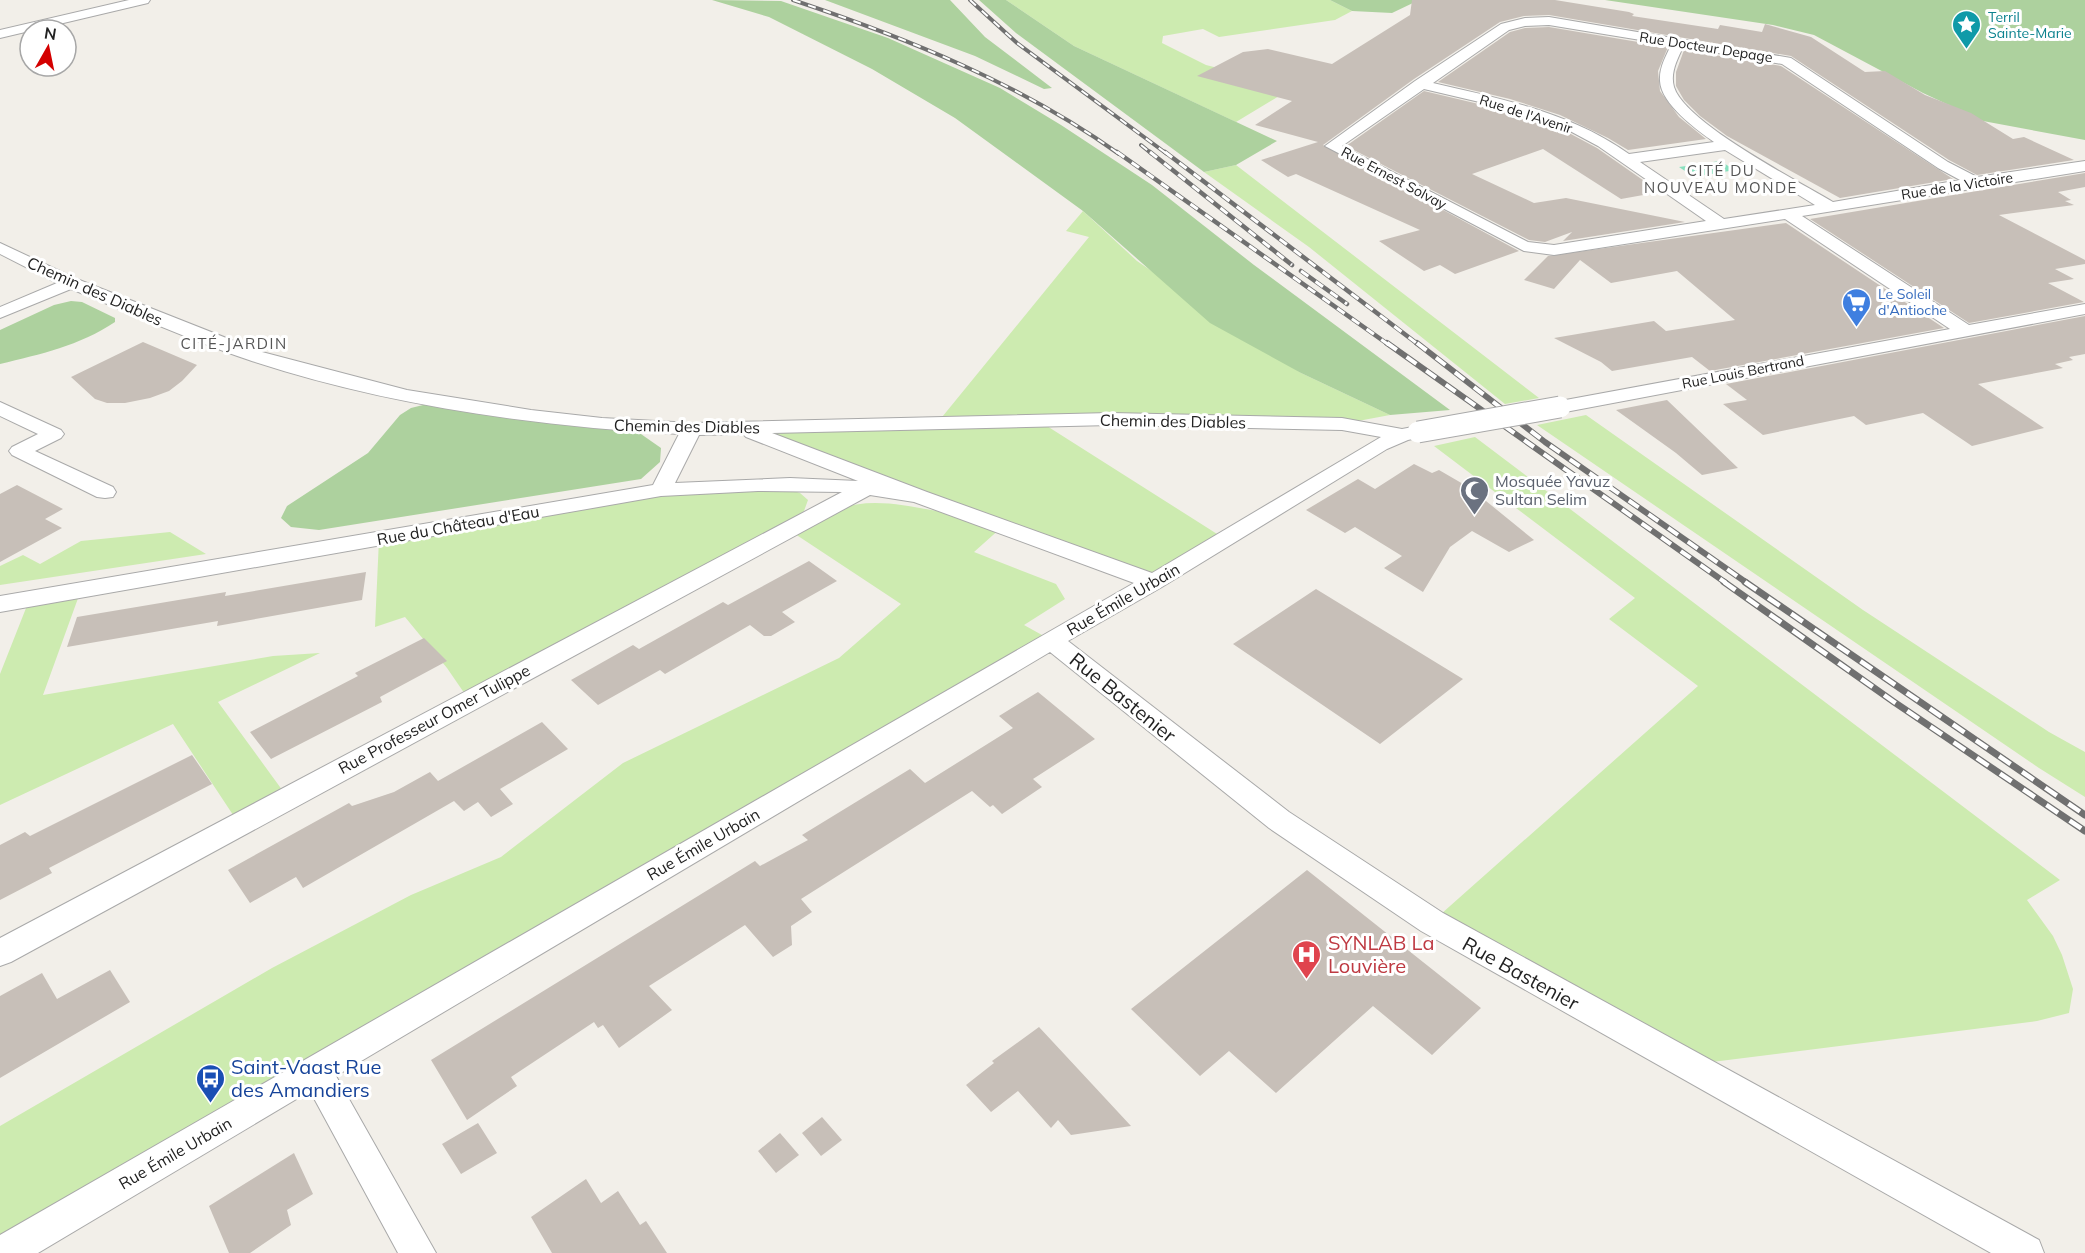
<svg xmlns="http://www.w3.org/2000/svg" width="2085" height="1253" font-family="Mulish,sans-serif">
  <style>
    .grass { fill: #cdebb0 }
    .forest { fill: #add19e }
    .pitch { fill: #88e0be }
    .building { fill: #c7bfb8 }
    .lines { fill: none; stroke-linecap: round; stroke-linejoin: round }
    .street-casing { stroke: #a9a9a9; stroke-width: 2 }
    .street { fill: #fff; fill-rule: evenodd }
    .rail-far3-casing { stroke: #707070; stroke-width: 4 }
    .rail-far2-casing { stroke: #707070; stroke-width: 4.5 }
    .rail-far1-casing { stroke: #707070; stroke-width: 6 }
    .rail-casing { stroke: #707070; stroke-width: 7 }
    .rail-far3 { stroke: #fff; stroke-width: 2; stroke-dasharray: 8; stroke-linecap: butt }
    .rail-far2 { stroke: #fff; stroke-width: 3; stroke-dasharray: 9; stroke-linecap: butt }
    .rail-far1 { stroke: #fff; stroke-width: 4; stroke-dasharray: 12; stroke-linecap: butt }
    .rail { stroke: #fff; stroke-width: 4.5; stroke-dasharray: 14; stroke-linecap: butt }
    .street-bridge-casing { stroke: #a9a9a9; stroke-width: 23; stroke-linecap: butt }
    .street-bridge { stroke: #fff; stroke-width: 21 }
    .labels { text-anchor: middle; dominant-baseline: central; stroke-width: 6; stroke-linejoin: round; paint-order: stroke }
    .far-culture-label { font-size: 14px; fill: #0d838f; stroke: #fff; text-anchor: start }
    .far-street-label { font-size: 14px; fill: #222; stroke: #fff }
    .far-shop-label { font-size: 14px; fill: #366cbe; stroke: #fff; text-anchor: start }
    .far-neighbourhood-label { font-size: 15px; letter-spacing: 1.5px; fill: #555; stroke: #fff }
    .street-label { font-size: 16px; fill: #222; stroke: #fff }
    .worship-label { font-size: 16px; fill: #5b616d; stroke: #fff; text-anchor: start }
    .near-street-label { font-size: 20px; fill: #222; stroke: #fff }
    .near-health-label { font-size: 20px; fill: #be3a42; stroke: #fff; text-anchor: start }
    .near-transit-label { font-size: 20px; fill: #164399; stroke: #fff; text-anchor: start }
  </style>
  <rect width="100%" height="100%" fill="#f2efe9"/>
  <path class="grass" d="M1006,0H1330L1352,11L1335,20L1219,37L1203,29L1163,36L1162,43L1206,65L1294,87L1236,122L1074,46Z
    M1236,165L1539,398L1505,404L1309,247L1204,172Z
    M1083,211L1137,261L1301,373L1390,415L1342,424L1039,421L1225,539L1154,582L1002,527L974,552L1056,584L1065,599L1024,625L1051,640L4,1253H0V1126L272,968L411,895L501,857L623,763L839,658L901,604L792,532C807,525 822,515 838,509C874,496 911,507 948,513L742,428L938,422L1089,237L1066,231Z
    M1586,415L1863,610L2049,732L2085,752V797L2039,768L1537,425Z
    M1475,437L2060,880L2027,900L2053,936L2062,955L2073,989L2069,1013L2037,1021L1688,1065L1432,922L1698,686L1609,619L1635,598L1434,446Z
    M785,488L800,493L808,500L804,511L784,525L469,700L447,668L405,617L375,627L379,539L661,490Z
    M170,532L206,554L0,585V566L23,555L40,564L81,541Z
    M81,590L43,695L273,656L320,653L218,702L288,798L239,824L173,724L0,805V674L30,598Z"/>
  <path class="forest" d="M712,0L781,1L888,38L1000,88L1061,125L1152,185L1254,265L1450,410L1390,415L1301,373L1210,323L1083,211L955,118L872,69L769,17Z
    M825,0H950L985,37L1052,88L1044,89L975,56Z
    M979,0H1006L1074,46L1277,141L1236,165L1204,172L1016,33Z
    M1330,0H1426L1415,2L1392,13L1352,11Z
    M1605,0H2085V140L1983,121L1923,93L1814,35L1773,25Z
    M71,301L82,302L115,318V322C79,346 41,354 0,364V330L54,305Z
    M439,401L628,425L661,448L660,462L641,479L319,530L291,527L281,518L287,506L368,453L400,415L411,408Z"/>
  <path class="pitch" d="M1720,161L1735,170L1694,177L1679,167Z"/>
  <path class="building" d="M1412,0H1555L1629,12L1634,14L1632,16L1718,29L1720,25L1762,32L1765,24L1811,37L1865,72L1885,71L1925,95L1971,113L2013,139L2024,137L2074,160L1977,175L1949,160L1791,56L1549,15L1524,16L1500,22L1414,79L1323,145L1519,251L1455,274L1440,265L1424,271L1379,241L1420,230L1296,174L1288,177L1261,160L1318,142L1255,125L1292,101L1197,76L1243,52L1268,49L1332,64L1410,15Z
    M1549,27L1668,47L1658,71L1660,91L1679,117L1706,139L1628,150L1608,138L1560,115L1510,99L1438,82L1510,32L1525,28Z
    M1684,50L1781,66L1953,179L1840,198L1727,136L1700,116L1684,100L1676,86V72Z
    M1424,91L1504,110L1569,133L1597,148L1660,192L1621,199L1543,149L1472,174L1534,203L1566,198L1685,222L1563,241L1572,232L1545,242L1529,240L1346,146Z
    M2085,173V187L2058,192L2071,200L2065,201L2074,205L1999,215L2085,260V264L2055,269L2074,279L2048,283L2084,302L1969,323L1810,219Z
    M1786,223L1944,328L1710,371L1692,357L1612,371L1601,362L1554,338L1654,321L1666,331L1735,320L1677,271L1611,283L1580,260L1554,289L1524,280L1548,256Z
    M2085,316V354L2069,357L2073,360L2055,364L2063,368L1978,384L2044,428L1972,446L1923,413L1866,425L1854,416L1763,435L1723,404L1747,400L1726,384Z
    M143,342L197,365L182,381L169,391L150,398L125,403H107L95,399L71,377Z
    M1667,400L1738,468L1702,475L1676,453L1616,410Z
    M1414,464L1432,473L1439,470L1470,488L1534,540L1509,552L1472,531L1450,547L1423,592L1384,568L1402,556L1355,527L1345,533L1306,510L1358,479L1375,489Z
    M17,485L63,509L45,519L62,528L0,562V494Z
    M809,561L837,581L782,612L795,622L771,636H764L750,625L665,674L660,670L598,705L571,680L633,645L639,649L723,602L728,605Z
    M366,572L362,600L217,626L218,621L67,647L77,617L226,592L225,596Z
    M1316,589L1463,679L1380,744L1233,644Z
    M424,638L447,661L380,697L382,702L271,759L250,732L358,676L355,673Z
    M1038,692L1095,739L1033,779L1042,787L1002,814L993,805L990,807L972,791L801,899L812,912L791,926L792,945L773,957L745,925L649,986L672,1010L619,1048L603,1025L598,1028L594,1022L511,1077L517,1086L467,1120L431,1060L755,861L760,866L808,840L802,835L910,769L925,783L1013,728L999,716Z
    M542,722L568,749L500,789L513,804L491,817L478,802L464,811L454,801L303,888L296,877L250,903L228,870L349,803L352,806L394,792L430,772L438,781Z
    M192,755L212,784L49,868L52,873L0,900V845L25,832L30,836Z
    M1307,870L1481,1008L1432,1055L1373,1006L1276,1093L1229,1051L1200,1076L1131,1009Z
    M110,970L130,1002L0,1078V996L42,973L57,999Z
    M1039,1027L1092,1084L1131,1126L1071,1135L1058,1120L1051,1128L1018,1091L991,1112L966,1085L994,1063L992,1061Z
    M822,1117L842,1140L821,1156L802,1133Z
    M478,1123L497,1153L461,1174L442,1144Z
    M780,1133L799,1155L776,1173L758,1151Z
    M294,1153L313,1194L287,1210L291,1225L250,1253H229L209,1206Z
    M586,1179L601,1203L618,1191L640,1225L646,1221L667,1253H552L531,1217Z"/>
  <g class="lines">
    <defs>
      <path id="street" d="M129,0H150L148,3L0,38V30Z
        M1549,17L1791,58L1948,162L1977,177L2085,161V171L1802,216L1969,325L2085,304V314L1560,413L1553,411L1550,407L1553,403L1560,401L1950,329L1785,219L1554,255L1524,251L1325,146L1415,81L1501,24L1525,18ZM1549,25L1671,45C1666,56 1659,68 1660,81C1661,104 1697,130 1714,142L1629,154C1570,112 1502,99 1433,83L1509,30L1525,26ZM1683,47L1782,64L1938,168L1960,180L1833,202C1798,181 1685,123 1674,87C1670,73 1677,60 1683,47ZM1424,89L1505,108L1570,131L1598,146L1706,221L1554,245L1528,242L1342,146ZM1725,150L1815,205L1724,219L1640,162Z
        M0,243L77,279L262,352L407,390L531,410L602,418L692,423L1111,413L1342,418L1402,429L1418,426L1425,428L1428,432L1425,436L1408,440L1387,449L1162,587L1068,641L1289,812L1443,913L2039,1240L2044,1253H1991L1421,931L1269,828L1050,652L336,1076L436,1253H398L310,1091L38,1253H0V1235L1134,583L914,502L870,495L11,962L0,966V938L842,492L758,491L661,496L0,612V596L653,485L679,434C534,426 388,406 249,360C189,340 130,313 71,289L0,318V307L57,283L0,254ZM1111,425L1342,430L1381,437L1152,573L927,492L772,433ZM743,434L746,437L858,481L790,478L675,483L699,435Z
        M0,402L61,430L64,434L61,438L35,451L113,487L116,492L113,497L105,498L97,497L12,455L9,451L12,447L38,434L0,416Z"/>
    </defs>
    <use href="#street" class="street-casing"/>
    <use href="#street" class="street"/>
    <defs>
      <path id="rail-far3" d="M793,0C907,38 1021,84 1119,154
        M970,0L1017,43L1167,154
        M1141,145L1152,154"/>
      <path id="rail-far2" d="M1117,152L1389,345
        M1150,152L1292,265
        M1165,152L1419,345
        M1301,271L1347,304"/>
      <path id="rail-far1" d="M1387,343L1726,583
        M1417,343L1545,442L1747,583"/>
      <path id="rail" d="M1724,582L1894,702L2085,831
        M1745,582L2085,815"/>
    </defs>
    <use href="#rail-far3" class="rail-far3-casing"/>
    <use href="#rail-far2" class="rail-far2-casing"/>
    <use href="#rail-far1" class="rail-far1-casing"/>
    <use href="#rail" class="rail-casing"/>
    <use href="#rail-far3" class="rail-far3"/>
    <use href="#rail-far2" class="rail-far2"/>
    <use href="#rail-far1" class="rail-far1"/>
    <use href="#rail" class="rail"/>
    <defs>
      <path id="street-bridge" d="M1418,432L1560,407"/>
    </defs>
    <use href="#street-bridge" class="street-bridge-casing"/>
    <use href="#street-bridge" class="street-bridge"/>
  </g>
  <defs>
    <symbol id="sight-pin" viewBox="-11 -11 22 30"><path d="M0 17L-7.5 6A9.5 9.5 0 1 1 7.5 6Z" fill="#0f9aa8" stroke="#fff"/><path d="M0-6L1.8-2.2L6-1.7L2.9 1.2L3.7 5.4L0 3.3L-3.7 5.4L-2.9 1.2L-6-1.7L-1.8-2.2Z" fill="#fff"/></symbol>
    <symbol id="supermarket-pin" viewBox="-11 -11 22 30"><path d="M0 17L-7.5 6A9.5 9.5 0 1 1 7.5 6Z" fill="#3f7fe0" stroke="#fff"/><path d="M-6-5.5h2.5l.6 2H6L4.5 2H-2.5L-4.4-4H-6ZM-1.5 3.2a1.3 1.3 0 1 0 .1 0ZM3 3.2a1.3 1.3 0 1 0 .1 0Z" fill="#fff"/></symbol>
    <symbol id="mosque-pin" viewBox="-11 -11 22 30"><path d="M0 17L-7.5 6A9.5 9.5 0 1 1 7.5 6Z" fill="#6b7280" stroke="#fff"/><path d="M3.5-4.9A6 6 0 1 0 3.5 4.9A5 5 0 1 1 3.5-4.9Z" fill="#fff"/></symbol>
    <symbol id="hospital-pin" viewBox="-11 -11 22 30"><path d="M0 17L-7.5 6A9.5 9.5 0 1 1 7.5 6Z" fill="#e0444e" stroke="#fff"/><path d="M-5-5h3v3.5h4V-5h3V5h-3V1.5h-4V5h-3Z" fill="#fff"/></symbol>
    <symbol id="bus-pin" viewBox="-11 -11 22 30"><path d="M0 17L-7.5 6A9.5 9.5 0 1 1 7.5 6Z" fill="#1a4fb4" stroke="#fff"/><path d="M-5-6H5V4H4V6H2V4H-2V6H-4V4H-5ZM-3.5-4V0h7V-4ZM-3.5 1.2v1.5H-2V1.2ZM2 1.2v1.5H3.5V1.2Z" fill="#fff"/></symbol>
  </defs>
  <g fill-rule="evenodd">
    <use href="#sight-pin" x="1950" y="8" width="33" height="45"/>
    <use href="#supermarket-pin" x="1840" y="286" width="33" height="45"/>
    <use href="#mosque-pin" x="1458" y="474" width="33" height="45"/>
    <use href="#hospital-pin" x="1290" y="938" width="33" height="45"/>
    <use href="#bus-pin" x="194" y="1062" width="33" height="45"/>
  </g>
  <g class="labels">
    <g class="far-culture-label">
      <text x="1988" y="17">Terril<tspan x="1988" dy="16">Sainte-Marie</tspan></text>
    </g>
    <g class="far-street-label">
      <text transform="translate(1706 47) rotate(9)">Rue Docteur Depage</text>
      <text transform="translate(1526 114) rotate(18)">Rue de l'Avenir</text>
      <text transform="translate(1394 178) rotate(28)">Rue Ernest Solvay</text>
      <text transform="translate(1957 186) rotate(-9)">Rue de la Victoire</text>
      <text transform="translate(1743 372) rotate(-11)">Rue Louis Bertrand</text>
    </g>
    <g class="far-shop-label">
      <text x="1878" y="294">Le Soleil<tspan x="1878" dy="16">d'Antioche</tspan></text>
    </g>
    <g class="far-neighbourhood-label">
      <text x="1721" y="170">CITÉ DU<tspan x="1721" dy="17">NOUVEAU MONDE</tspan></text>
      <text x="234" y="343">CITÉ-JARDIN</text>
    </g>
    <g class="street-label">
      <text transform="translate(95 291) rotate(24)">Chemin des Diables</text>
      <text transform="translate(1173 421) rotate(1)">Chemin des Diables</text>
      <text transform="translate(687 426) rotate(1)">Chemin des Diables</text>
      <text transform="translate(458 525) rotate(-10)">Rue du Château d'Eau</text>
      <text transform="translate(1123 599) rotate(-30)">Rue Émile Urbain</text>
      <text transform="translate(434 719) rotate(-28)">Rue Professeur Omer Tulippe</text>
      <text transform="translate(703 844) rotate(-30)">Rue Émile Urbain</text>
      <text transform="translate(175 1153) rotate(-30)">Rue Émile Urbain</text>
    </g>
    <g class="worship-label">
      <text x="1495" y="481">Mosquée Yavuz<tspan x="1495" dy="18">Sultan Selim</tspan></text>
    </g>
    <g class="near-street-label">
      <text transform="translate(1123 697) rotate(39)">Rue Bastenier</text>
      <text transform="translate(1521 973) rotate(29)">Rue Bastenier</text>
    </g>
    <g class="near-health-label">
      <text x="1328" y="942">SYNLAB La<tspan x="1328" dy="23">Louvière</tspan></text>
    </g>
    <g class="near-transit-label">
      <text x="231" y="1066">Saint-Vaast Rue<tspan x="231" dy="23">des Amandiers</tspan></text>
    </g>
  </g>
  <g transform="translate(48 48) rotate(9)"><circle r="28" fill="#ffffff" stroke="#a7a7a7" stroke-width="1.5"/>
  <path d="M0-4.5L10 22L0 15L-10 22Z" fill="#d40000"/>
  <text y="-9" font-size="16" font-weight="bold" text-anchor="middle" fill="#222222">N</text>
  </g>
</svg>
